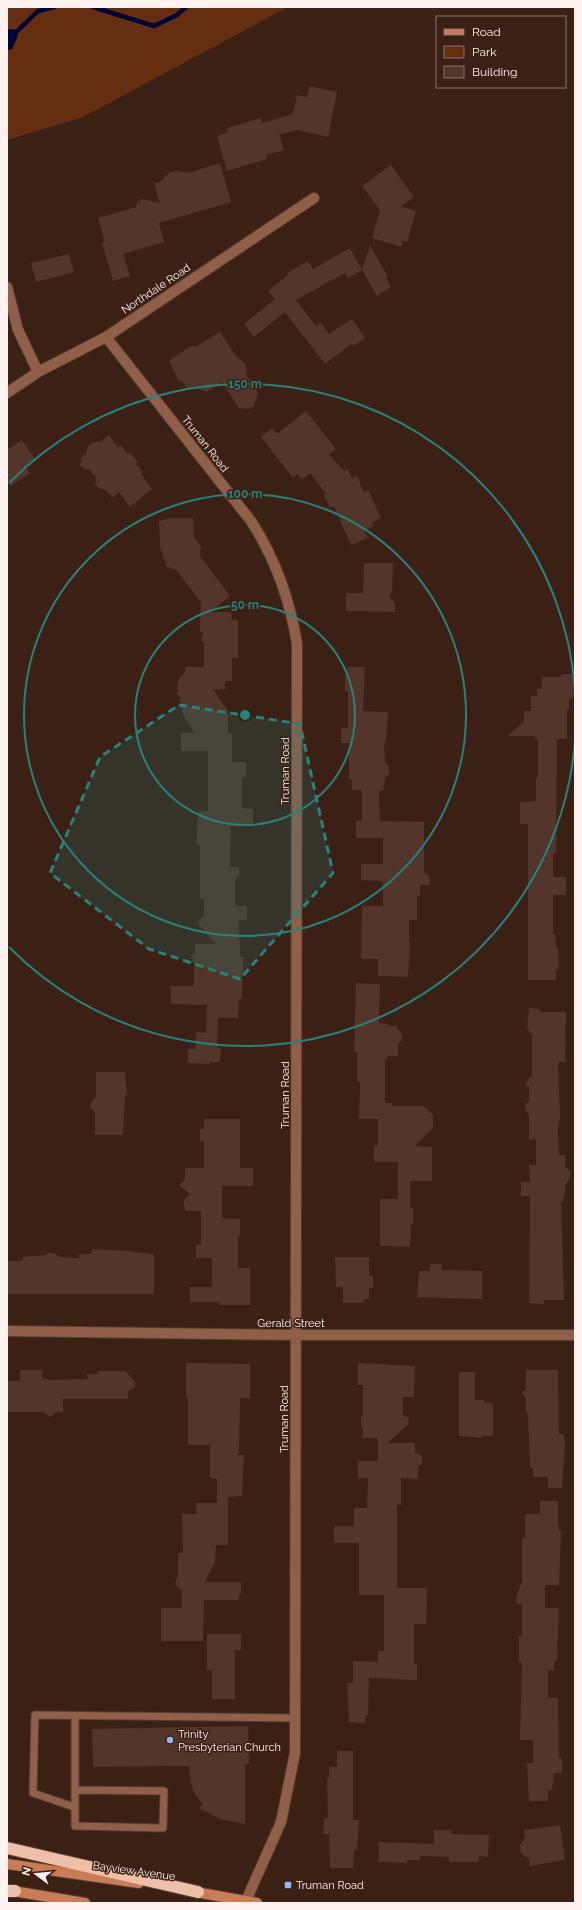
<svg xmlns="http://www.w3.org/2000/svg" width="582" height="1910" font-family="Raleway,sans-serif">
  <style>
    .green { fill: #652e10 }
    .water { fill: #000337 }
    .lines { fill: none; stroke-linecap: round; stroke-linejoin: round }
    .stream { stroke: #000337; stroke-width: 4.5 }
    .building { fill: #513629 }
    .lane-casing { stroke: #553e32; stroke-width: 9 }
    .street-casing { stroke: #553e32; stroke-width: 12 }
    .secondary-casing { stroke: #553e32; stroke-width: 12 }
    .highway-casing { stroke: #553e32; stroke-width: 14 }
    .lane { stroke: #8f5f48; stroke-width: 7 }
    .street { stroke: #8f5f48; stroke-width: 10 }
    .secondary { stroke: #ca7c57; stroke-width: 10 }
    .highway { stroke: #f0bfa8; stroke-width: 12 }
    .marked { fill: #27827b; fill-opacity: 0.2; stroke: #27827b; stroke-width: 3; stroke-dasharray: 8 5; stroke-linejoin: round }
    .ring { fill: none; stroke: #27827b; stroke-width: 2 }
    .poi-dot { fill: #92b7fd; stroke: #3a2114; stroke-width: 1.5 }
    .labels { text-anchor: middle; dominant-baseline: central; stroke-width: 3; stroke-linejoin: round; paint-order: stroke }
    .street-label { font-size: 11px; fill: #fdf2ed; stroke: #3a2114 }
    .poi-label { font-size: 11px; fill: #fdf2ed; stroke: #3a2114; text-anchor: start }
    .centre { fill: #27827b; stroke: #3a2114; stroke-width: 2 }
    .ring-label { font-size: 12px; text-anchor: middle; font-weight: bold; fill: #27827b; stroke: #3a2114; stroke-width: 3; stroke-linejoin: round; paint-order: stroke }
  </style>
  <rect width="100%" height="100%" fill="#3a2114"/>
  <path class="green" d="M7,7H288L83,117L7,140Z"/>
  <path class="water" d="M10,29L17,30L18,36L12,49L7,50V30Z"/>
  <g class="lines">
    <path class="stream" d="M93,7L154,26L177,15L186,7
      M7,41L38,11L54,7"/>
  </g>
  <path class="building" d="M310,86L337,92L328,137L297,130L279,135L284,150L266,155L267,159L227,171L217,136L228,132L227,128L261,118L262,123L293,114L297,95L307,97Z
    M220,163L231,202L159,223L164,242L123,254L130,276L113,281L102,243L105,242L98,218L136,207L137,202L142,199L160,203L154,183L160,182L170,172L179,171L188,173Z
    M391,165L414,197L401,206L416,211L407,242L403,241L401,247L372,238L380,210L362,186Z
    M370,245L388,277L386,278L391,287L377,296L362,270L348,278L345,273L296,300L316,326L321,323L329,334L352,319L365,338L353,346L351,344L325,364L285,312L254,337L244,324L275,299L268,291L288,275L287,273L308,261L313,269L350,248L362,270Z
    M69,254L74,272L36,282L31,263Z
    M220,332L236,356L244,362L247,370L246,374L258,393L254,406L249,409L239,408L222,382L207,392L193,387L188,390L182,381H179L169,361L186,349L194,345L195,347Z
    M306,411L336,449L329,454L344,471L348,469L352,478L357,476L364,492L368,490L381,518L372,523L374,526L364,531L368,538L351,545L334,506L330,508L324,495L326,494L310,473L302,480L297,474L293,478L261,437L272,428L277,434Z
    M109,435L118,447L121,445L128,454L130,453L138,462L136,464L143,472L141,474L152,489L130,507L119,492L112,498L106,490L100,489L95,484L96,477L90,470L84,469L80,465L81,458L86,453L88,446L93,442H100Z
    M22,440L35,459L25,466L30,473L11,486L7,480V450Z
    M170,518H193L194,537L201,546L200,556L230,596L210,612H231L232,620H238V658H232V681H225V689H213L228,711V733H232V762H246V777H243L242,784V808L253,809V826H231L230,867H239V875L235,880V906H247V920H239L240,957H243L242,999H239L238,1018H218L217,1048H221L220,1062H210V1064L188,1063V1049H195L196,1032L206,1033L207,1005L171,1004V986H194V963L192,960V955L195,953V944H216L199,925V920L204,916V899H200V845H197V826L199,811H208V751H181V733H195L183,715L180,697L177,694L178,680L185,672V667H204V643L201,641L203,632H200L201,602L176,570L167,567L160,547L159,521Z
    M364,563H393L392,592L389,596L395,604V612L346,611V593H363Z
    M347,667H365L363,711L388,712L386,743H384L385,762L389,767V774L385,779L383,791H379L380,821L424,822V873L429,876L430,885H420V896H417V920H409V943H410L408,977L378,976V959H361L362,906H383V881L361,880V864H383V838H356V821H362V790H352V779H349V743H341V728H348V691H345V675H347Z
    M561,674H575V694H573V699H569V709H567V739H557L556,853H553V877H566V895H553V934H555L556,947H558L559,969H556V980H528V824H520V802L536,801V778H538V739H535V736H508L524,721V711H531V696H537V689H542V677H561Z
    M356,983L380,984L379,1023L388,1024V1026H397L398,1030L402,1034V1040L398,1044V1056H388L387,1059H385V1103H392V1106H424L433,1115V1128L415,1146L432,1147V1181H410V1208H413V1224H411L410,1247L380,1246V1199H398V1162H374V1146H378V1119H359L360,1082H357V1052H354Z
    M529,1008L540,1009V1012H566L565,1062H558L560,1117L558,1130L559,1155H565V1167L571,1172L570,1178L565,1185V1196H563L564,1201H561L564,1300H544V1304L529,1303L530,1196H521V1182H530L529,1165H536V1139L529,1140V1115L525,1109V1105L529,1101V1087L525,1084L528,1081L529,1077H532V1033H529V1030L527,1028Z
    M96,1072H125L127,1095H125L123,1135H95V1112L90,1108L91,1102L96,1097Z
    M204,1119H240V1168H253V1186H222V1218L240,1219V1236H238V1268H250V1305H219V1302H190V1287H212V1258H196V1245H201V1211H186L184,1206V1200L190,1194L179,1185L185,1180V1168H204V1142L200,1141V1129H204Z
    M92,1249L133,1251V1252L154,1254V1293L153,1294H7V1261H23V1257L46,1255L48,1253H54L59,1257L79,1258V1254H91Z
    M335,1257H369V1276H373V1288H369V1299H365L364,1303H343V1287H336Z
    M430,1264H442V1270L482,1271V1299L417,1297L419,1271H430Z
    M186,1363L250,1364V1398H240L239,1449L238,1455H244L242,1496L228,1497V1545H216L215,1562L205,1582H241V1594H240L238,1600H204L203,1641H161V1608H182V1591L175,1584L178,1575V1553H183L182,1514H197L196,1503H217V1479L210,1478V1445H188V1398H186Z
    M358,1363L415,1366L414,1397H403V1415L409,1418L408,1424L388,1443H415V1453L422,1456V1464L418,1467V1479L401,1478V1505L397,1504V1588H427L426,1624H414V1664H417V1680L369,1678L368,1715H366L365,1723L349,1722L347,1683H353V1661L378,1662V1651H384V1595H359V1543H334V1526H354V1508H367L368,1478H358V1461H378V1438H363V1428H361V1416H363V1385H358Z
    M20,1370H43L42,1378L51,1380L88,1379L87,1374H98V1371H125L135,1381V1387L128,1392V1399H63V1412H57L50,1417L43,1412H7V1381H20Z
    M526,1370H558L559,1434H564L565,1442L562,1488H548V1477H533V1468H530L528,1413H526V1398L522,1392L526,1389Z
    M459,1372H475V1400H484V1402L492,1403L493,1404V1436H482V1438L459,1436Z
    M540,1501H558V1521L559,1531H561L559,1585H545V1608H559L557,1661H554V1670H548V1698H558L559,1758H562V1773H554L552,1790H548V1801H529L527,1763H533V1740H520L522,1662H519V1636H522V1604H517L516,1597L522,1581V1538H525V1514H540Z
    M207,1634H241V1650H235V1699H212V1670H207Z
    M248,1726L249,1764H245V1824L223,1820L199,1808L203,1804L194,1793L191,1783L189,1766L93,1767L92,1729Z
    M337,1751H353V1820H359L357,1850H354L353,1868H330L329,1834H323L324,1818H328L327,1778H329V1767H337Z
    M560,1825L565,1860L530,1866L529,1859L521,1853L520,1845L525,1838L524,1830Z
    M434,1830H451V1834L489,1835L488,1857L479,1856V1862H449V1857L420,1856V1860H407V1863L379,1862V1842L434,1844Z"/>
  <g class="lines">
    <defs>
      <path id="lane" d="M75,1716V1826L163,1828L164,1791L75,1790
        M74,1807L33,1793L35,1715L295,1718"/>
      <path id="street" d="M7,287L18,330L38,372
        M106,337L251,521C275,558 290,600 297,644L295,1753L281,1822L245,1903
        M7,393L38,372L106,337L314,198
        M7,1331L297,1335H575"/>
      <path id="secondary" d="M7,1864L139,1883
        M7,1890L85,1903
        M190,1891L257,1903"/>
      <path id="highway" d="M7,1848L198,1892
        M7,1891H15"/>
    </defs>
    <use href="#lane" class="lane-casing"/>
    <use href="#street" class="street-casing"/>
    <use href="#secondary" class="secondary-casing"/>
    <use href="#highway" class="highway-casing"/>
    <use href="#lane" class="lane"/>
    <use href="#street" class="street"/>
    <use href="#secondary" class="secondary"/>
    <use href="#highway" class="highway"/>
  </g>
  <path class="marked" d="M179,705L300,724L333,873L240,979L149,949L50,873L100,757Z"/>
  <g class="ring">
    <circle cx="245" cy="715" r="110"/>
    <circle cx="245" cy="715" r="221"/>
    <path d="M575 741A331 331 0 0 1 9 947M9 483A331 331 0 0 1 575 689"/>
  </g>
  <g class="poi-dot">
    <circle cx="170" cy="1740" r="4"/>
    <rect x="284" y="1881" width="8" height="8" rx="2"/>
  </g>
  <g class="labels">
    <g class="street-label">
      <text transform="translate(156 289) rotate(-34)">Northdale Road</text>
      <text transform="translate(205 444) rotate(52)">Truman Road</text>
      <text transform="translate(285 771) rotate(-90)">Truman Road</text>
      <text transform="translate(285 1095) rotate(-90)">Truman Road</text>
      <text x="291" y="1323">Gerald Street</text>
      <text transform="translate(284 1419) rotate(-90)">Truman Road</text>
      <text transform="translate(134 1871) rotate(8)">Bayview Avenue</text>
    </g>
    <g class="poi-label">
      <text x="178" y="1734">Trinity<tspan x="178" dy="13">Presbyterian Church</tspan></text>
      <text x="296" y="1885">Truman Road</text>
    </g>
  </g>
  <circle cx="245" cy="715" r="6" class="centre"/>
  <g class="ring-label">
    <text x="245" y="388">150 m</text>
    <text x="245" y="498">100 m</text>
    <text x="245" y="609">50 m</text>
  </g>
  <rect width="582" height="1910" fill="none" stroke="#fdf2ed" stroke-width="16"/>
  <rect x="436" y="16" width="130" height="72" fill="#3a2114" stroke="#88756b"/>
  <rect x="444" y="29" width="20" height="6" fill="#ca7c57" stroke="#88756b"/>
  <text x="472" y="36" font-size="12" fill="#fdf2ed">Road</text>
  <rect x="444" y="46" width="20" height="12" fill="#652e10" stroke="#88756b"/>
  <text x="472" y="56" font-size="12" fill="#fdf2ed">Park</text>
  <rect x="444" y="66" width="20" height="12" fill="#513629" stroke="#88756b"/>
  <text x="472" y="76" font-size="12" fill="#fdf2ed">Building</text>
  <g transform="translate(36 1874) rotate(286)" stroke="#3a2114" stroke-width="3" paint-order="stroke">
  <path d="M0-3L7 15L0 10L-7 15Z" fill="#fdf2ed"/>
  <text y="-6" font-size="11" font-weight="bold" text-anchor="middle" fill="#fdf2ed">N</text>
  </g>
</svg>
